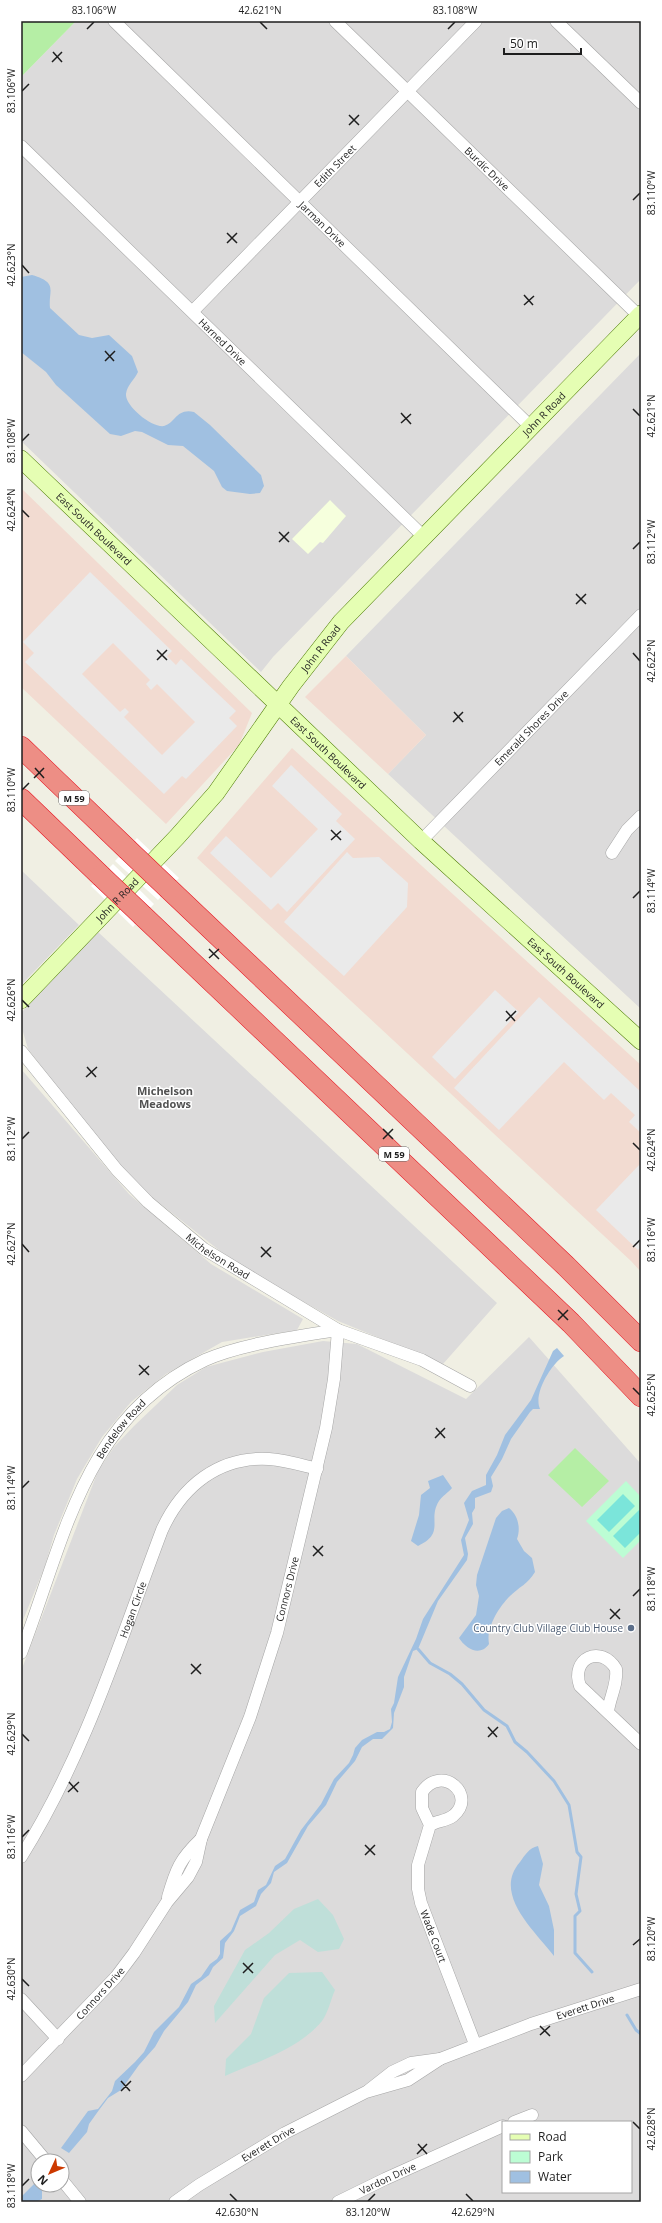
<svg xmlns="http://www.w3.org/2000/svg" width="662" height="2223" font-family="'Open Sans',sans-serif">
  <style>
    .residential { fill: #dcdbdb; fill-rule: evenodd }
    .commercial { fill: #f2dbd1 }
    .education { fill: #f6ffdd }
    .grass { fill: #b5eea5 }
    .wetland { fill: #bfdfd9 }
    .park { fill: #bcfdd4 }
    .pitch { fill: #7be5da }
    .parking { fill: #eaeaea; fill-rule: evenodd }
    .water { fill: #a0c0e1 }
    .pier { fill: #fff }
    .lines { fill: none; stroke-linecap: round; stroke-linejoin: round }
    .stream { stroke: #a0c0e1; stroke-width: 3 }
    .street-casing { stroke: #a5a5a5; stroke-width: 13 }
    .secondary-casing { stroke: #4b7a00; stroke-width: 18 }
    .highway-casing { stroke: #e71724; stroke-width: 22 }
    .street { stroke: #fff; stroke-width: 12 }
    .secondary { stroke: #e5feb3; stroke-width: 17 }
    .highway { stroke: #ed8e85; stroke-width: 21 }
    .highway-bridge-casing { stroke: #e71724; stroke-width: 22; stroke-linecap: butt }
    .highway-bridge { stroke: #ed8e85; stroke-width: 21 }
    .ticks { fill: none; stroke: #1e1e1e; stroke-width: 1.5 }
    .service-dot { fill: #5c6f8a; stroke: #fff; stroke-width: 1.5 }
    .labels { text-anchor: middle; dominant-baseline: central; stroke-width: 3; stroke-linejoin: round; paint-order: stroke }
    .shield { fill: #fff; stroke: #626262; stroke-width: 1 }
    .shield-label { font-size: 9px; font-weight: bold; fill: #1e1e1e }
    .street-label { font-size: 10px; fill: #1e1e1e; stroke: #fff }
    .service-label { font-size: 10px; fill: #4e5e75; stroke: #fff; text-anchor: end }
    .neighbourhood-label { font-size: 11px; font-weight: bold; fill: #515151; stroke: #fff }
    .neatline { fill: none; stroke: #1e1e1e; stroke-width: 1.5 }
    .ticks-label { font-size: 10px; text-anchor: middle; fill: #1e1e1e }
  </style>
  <rect width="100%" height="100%" fill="#f0efe3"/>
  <path class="residential" d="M76,21H641V279L273,657L261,672L21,441V77Z
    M641,353V1009L388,774L426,735L346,656Z
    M21,870L79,925L21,985Z
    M98,932L497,1303L443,1364L338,1321L239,1266L153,1198L129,1176L88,1128L28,1049L21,1025V1013Z
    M21,1069L129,1194L211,1264L303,1319L297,1330L222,1342L166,1374L131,1402L102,1437L77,1479L54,1535L45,1566L21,1625Z
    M529,1337L641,1464V2202H21V1671L98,1471L114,1447L134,1426L177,1385L206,1367L263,1352L323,1341L357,1344L466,1399ZM503,2122H631V2192H503ZM38,2161H62V2185H38Z"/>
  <path class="commercial" d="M21,488L252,713L239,745L166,824L21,687Z
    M346,656L426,735L388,774L305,697Z
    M292,748L641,1065V1272L631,1261L197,858Z"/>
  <path class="education" d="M330,500L346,516L323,543L320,542L308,554L292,539Z"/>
  <path class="grass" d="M21,21H76L21,77Z
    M575,1448L609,1481L582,1507L548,1475Z"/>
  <path class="wetland" d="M318,1899L333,1915L344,1939L339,1949L318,1952L300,1940L275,1955L215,2023L214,2006L245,1950L269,1933L294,1909Z
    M322,1972L335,1990C331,1999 328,2013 322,2021C299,2049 257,2062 225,2076L226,2059L251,2034L264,1998L289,1973Z"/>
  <path class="park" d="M626,1481L641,1497V1540L623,1558L586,1521Z"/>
  <path class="pitch" d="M623,1494L635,1506L609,1532L597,1520Z
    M639,1510L641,1512V1532L625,1548L613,1536Z"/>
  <path class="parking" d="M90,572L172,651L167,656L176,665L181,659L236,711L229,718L237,726L186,779L182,776L164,794L25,662L34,653L23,642ZM113,643L150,680L146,684L151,690L157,684L195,722L162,755L124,717L129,712L125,708L120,712L82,674Z
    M291,765L342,814L336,821L355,839L287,912L278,903L271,910L210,853L226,836L271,878L318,829L272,786Z
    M347,852L353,858L379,857L408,883L407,907L344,976L284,922Z
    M495,990L519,1012L455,1079L432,1057Z
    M539,997L641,1092V1133L629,1122L635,1115L611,1093L604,1100L564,1062L499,1130L454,1088Z
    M641,1163V1247L638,1250L596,1210Z"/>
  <path class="water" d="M32,275C59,283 48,290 50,308L79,335L92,338L109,335L132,356L138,372C135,379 127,385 126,394C125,406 152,428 164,426C176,423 176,408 194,412L210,425L261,475L264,486L260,493L250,494L227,491L222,487L214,471L183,446L168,445L142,432L135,431L121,436L110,434L56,385L46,372L21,352V277Z
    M557,1348L564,1356C551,1364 533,1394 540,1409H533L530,1412L511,1439L502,1459L491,1477L493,1486L491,1492L475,1498V1508L472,1513L473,1524L465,1538L468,1554L467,1560L438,1601L418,1649L413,1651L404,1677V1687L394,1713L393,1728L382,1739H373L362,1747L355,1761L337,1782L326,1805L308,1826L287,1863L274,1872L271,1883L261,1894L256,1906L240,1916L234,1931L225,1943L223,1958L213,1967L209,1975L196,1985L188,2002L164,2031L155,2047L139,2065L121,2090L108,2098L99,2110L89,2124L87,2132L69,2153L61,2148L88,2111L98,2109L112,2091L115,2081L135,2062L144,2052L154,2032L179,2007L191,1984L201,1977L210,1964L217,1959L220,1954V1941L231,1931L240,1910L254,1902L258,1890L266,1885L275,1866L285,1859L301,1830L321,1804L334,1779L349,1763L353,1755L355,1748L362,1740L377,1732H384L390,1729L392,1722L391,1709L394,1703L398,1677L416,1639L423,1619L464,1555L461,1540L469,1520L464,1503L472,1491L486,1485V1475L497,1455L505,1435L531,1400L553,1351Z
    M443,1475L452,1488C449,1492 442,1496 439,1501C427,1520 446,1533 418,1546L411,1541L419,1515L421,1495L430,1488L428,1481Z
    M509,1508C518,1515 521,1528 517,1539L524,1551L532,1558L535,1572C528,1584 519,1587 510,1596C498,1608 486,1628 489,1644C480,1657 466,1649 459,1638L476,1615L479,1596L476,1585L477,1575L496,1518L502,1511Z
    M538,1846L543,1864L539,1885L549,1906L554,1930V1956C535,1931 492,1894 520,1862C525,1855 529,1848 538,1846Z
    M36,2182L42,2187V2199L36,2202H21V2197Z"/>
  <path class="pier" d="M137,838L179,878L158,900L115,861Z
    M113,864L154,904L133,927L91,886Z"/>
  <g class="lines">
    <path class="stream" d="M418,1649L430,1663L450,1674L462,1684L484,1710L507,1726L515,1742L527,1752L554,1781L569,1805L577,1852L581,1857L576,1894L580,1911L575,1916V1953L592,1972
      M627,2015L636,2030L641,2034"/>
    <defs>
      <g id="street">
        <path id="s1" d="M114,21L531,427"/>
        <path id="s2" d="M335,21L639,316"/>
        <path d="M556,21L641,103"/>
        <path id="s3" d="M21,146L424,537"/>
        <path id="s4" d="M193,311L476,21"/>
        <path id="s5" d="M421,841L641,615"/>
        <path d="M612,853L627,830L641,816"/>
        <path id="s6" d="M21,1051L117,1170L148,1202L204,1249L338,1330L422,1360L470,1386"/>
        <path id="s7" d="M21,1653C65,1539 83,1417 205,1360C241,1344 299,1336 338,1330L334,1379L326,1428L277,1633L250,1717L201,1839L196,1862L188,1877L167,1902L134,1953L116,1977L21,2076"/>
        <path d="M608,1711C610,1697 618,1683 616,1669C601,1644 570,1658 580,1686L641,1744"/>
        <path id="s8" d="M430,1825L422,1808V1792C442,1763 478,1796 453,1816C446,1821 437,1821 430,1825L418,1865V1889L421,1903L475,2044"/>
        <path id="s9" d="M21,1857C85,1755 120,1641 162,1530C182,1486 219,1456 269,1459C286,1460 301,1465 317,1469"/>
        <path d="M168,1897C176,1869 180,1859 201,1839"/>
        <path d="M21,1999L58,2039"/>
        <path id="s10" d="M369,2090L392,2072L411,2063L440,2059L531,2024L641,1989"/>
        <path d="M514,2122L532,2115"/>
        <path d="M21,2131L46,2161"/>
        <path d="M62,2180L80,2202"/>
        <path id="s11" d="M175,2202L199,2185L285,2133L366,2092L408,2080L440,2059"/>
        <path id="s12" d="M338,2202L385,2179L503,2126"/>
      </g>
      <g id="secondary">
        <path id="s13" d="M21,459L421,841L641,1041"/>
        <path id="s14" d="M21,1000L177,837L216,793L291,686L341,622L641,314"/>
      </g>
      <path id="highway" d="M21,747L127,849
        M21,799L101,876
        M169,889L566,1266L641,1341
        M143,916L571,1323L641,1396"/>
    </defs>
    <use href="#street" class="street-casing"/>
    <use href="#secondary" class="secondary-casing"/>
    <use href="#highway" class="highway-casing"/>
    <use href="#street" class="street"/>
    <use href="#secondary" class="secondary"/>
    <use href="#highway" class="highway"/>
    <defs>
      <path id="highway-bridge" d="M127,849L169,889
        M101,876L143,916"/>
    </defs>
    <use href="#highway-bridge" class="highway-bridge-casing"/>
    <use href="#highway-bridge" class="highway-bridge"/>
  </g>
  <path class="ticks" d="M260,22L267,29M87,29L94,22M448,29L455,22M53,52L62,62M52,62L62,52M22,91L29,84M349,115L359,125M349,125L359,115M633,200L640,193M227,233L237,243M227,243L237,233M22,265L29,273M524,295L533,305M524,305L534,296M105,351L114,361M105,361L115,351M633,409L640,416M401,413L411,424M401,423L411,414M22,441L29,434M22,510L29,517M279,532L289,542M279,542L289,532M633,549L640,542M576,594L586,604M576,604L586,594M157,650L167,660M633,653L640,661M157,660L167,650M454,712L463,722M453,722L463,712M35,768L44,778M34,778L44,768M22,790L29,783M331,830L341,840M331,840L341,831M633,898L640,891M209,949L219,959M209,958L219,949M22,1000L29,1007M506,1011L515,1021M506,1021L516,1011M87,1067L96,1077M86,1077L97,1067M383,1129L393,1139M22,1139L29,1132M383,1139L393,1129M633,1143L640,1150M22,1244L29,1252M261,1247L271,1257M633,1247L640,1240M261,1257L271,1247M558,1310L568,1320M558,1320L568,1310M139,1365L149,1375M139,1375L149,1366M633,1388L640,1395M436,1428L445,1438M435,1438L445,1428M22,1488L29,1481M313,1546L323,1556M313,1556L323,1546M633,1596L640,1589M610,1609L620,1619M610,1619L620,1609M191,1664L201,1674M191,1674L201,1664M488,1727L497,1737M22,1734L29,1741M488,1737L498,1727M69,1782L78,1792M68,1792L79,1782M22,1837L29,1830M365,1845L375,1855M365,1855L375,1845M633,1945L640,1939M243,1963L253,1973M243,1973L253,1963M22,1979L29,1986M540,2026L550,2036M540,2035L550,2026M121,2081L130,2091M121,2091L131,2081M633,2122L640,2129M418,2144L427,2154M417,2154L427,2144M22,2186L29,2179M230,2194L237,2201M466,2194L473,2201M368,2201L375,2194"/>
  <circle class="service-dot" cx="631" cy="1628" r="4"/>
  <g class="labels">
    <g class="shield">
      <rect x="59" y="791" width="30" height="14" rx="3"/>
      <rect x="379" y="1147" width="30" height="14" rx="3"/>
    </g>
    <g class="shield-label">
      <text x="74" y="798">M 59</text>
      <text x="394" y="1154">M 59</text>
    </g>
    <g class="street-label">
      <text stroke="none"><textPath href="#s4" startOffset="203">Edith Street</textPath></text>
      <text stroke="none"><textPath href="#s2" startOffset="212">Burdic Drive</textPath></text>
      <text stroke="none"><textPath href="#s1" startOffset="291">Jarman Drive</textPath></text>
      <text stroke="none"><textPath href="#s3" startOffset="281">Harned Drive</textPath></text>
      <text stroke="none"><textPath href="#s14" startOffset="787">John R Road</textPath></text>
      <text stroke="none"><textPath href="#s13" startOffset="101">East South Boulevard</textPath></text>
      <text stroke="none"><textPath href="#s14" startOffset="463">John R Road</textPath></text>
      <text stroke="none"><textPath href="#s5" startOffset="158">Emerald Shores Drive</textPath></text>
      <text stroke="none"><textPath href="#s13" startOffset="425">East South Boulevard</textPath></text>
      <text stroke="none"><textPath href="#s14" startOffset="139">John R Road</textPath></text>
      <text stroke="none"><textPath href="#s13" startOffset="749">East South Boulevard</textPath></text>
      <text stroke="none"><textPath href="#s6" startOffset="286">Michelson Road</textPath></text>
      <text stroke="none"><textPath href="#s7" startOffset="247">Bendelow Road</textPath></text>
      <text transform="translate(287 1589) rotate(-76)">Connors Drive</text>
      <text stroke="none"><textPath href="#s9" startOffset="272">Hogan Circle</textPath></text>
      <text stroke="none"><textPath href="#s8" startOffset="248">Wade Court</textPath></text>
      <text transform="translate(100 1993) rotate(-48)">Connors Drive</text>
      <text stroke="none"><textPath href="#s10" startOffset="234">Everett Drive</textPath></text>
      <text stroke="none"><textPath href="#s11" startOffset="110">Everett Drive</textPath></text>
      <text stroke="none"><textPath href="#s12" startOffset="55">Vardon Drive</textPath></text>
    </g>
    <g class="service-label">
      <text x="623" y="1628">Country Club Village Club House</text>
    </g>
    <g class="neighbourhood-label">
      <text x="165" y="1090">Michelson<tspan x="165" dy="13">Meadows</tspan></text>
    </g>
  </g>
  <rect width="662" height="2223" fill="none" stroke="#ffffff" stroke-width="44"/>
  <rect x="502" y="2121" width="130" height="72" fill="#ffffff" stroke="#a5a5a5"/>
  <rect x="510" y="2134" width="20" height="6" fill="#e5feb3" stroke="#a5a5a5"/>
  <text x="538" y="2141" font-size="12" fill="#1e1e1e">Road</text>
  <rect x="510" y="2151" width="20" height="12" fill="#bcfdd4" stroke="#a5a5a5"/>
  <text x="538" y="2161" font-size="12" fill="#1e1e1e">Park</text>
  <rect x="510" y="2171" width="20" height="12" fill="#a0c0e1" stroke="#a5a5a5"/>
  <text x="538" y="2181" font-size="12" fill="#1e1e1e">Water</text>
  <g transform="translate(50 2173) rotate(226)"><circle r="19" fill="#ffffff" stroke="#a5a5a5"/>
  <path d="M0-3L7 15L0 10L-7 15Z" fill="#cc3900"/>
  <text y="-6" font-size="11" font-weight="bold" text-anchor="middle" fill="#1e1e1e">N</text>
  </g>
  <path d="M504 48v6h77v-6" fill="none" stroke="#1e1e1e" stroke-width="2"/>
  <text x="510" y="48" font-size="12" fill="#1e1e1e" stroke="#ffffff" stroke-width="3" paint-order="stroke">50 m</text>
  <rect x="22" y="22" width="618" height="2179" class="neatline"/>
  <g class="ticks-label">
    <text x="94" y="14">83.106°W</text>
    <text x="260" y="14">42.621°N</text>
    <text x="455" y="14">83.108°W</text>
    <text transform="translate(11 91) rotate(-90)" y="4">83.106°W</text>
    <text transform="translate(651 193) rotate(-90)" y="4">83.110°W</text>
    <text transform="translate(11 265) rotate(-90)" y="4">42.623°N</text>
    <text transform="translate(651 416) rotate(-90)" y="4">42.621°N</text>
    <text transform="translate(11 441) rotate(-90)" y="4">83.108°W</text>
    <text transform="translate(11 510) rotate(-90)" y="4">42.624°N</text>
    <text transform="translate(651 542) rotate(-90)" y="4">83.112°W</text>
    <text transform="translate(651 661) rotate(-90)" y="4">42.622°N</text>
    <text transform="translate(11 790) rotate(-90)" y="4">83.110°W</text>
    <text transform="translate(651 891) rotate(-90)" y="4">83.114°W</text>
    <text transform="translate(11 1000) rotate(-90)" y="4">42.626°N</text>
    <text transform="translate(11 1139) rotate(-90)" y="4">83.112°W</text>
    <text transform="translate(651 1150) rotate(-90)" y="4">42.624°N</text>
    <text transform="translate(651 1240) rotate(-90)" y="4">83.116°W</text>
    <text transform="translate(11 1244) rotate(-90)" y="4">42.627°N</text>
    <text transform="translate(651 1395) rotate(-90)" y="4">42.625°N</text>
    <text transform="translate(11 1488) rotate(-90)" y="4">83.114°W</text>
    <text transform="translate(651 1589) rotate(-90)" y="4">83.118°W</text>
    <text transform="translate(11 1734) rotate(-90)" y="4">42.629°N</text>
    <text transform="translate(11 1837) rotate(-90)" y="4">83.116°W</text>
    <text transform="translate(651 1939) rotate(-90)" y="4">83.120°W</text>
    <text transform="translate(11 1979) rotate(-90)" y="4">42.630°N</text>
    <text transform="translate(651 2129) rotate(-90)" y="4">42.628°N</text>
    <text transform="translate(11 2186) rotate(-90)" y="4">83.118°W</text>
    <text x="237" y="2216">42.630°N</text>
    <text x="368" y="2216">83.120°W</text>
    <text x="473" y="2216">42.629°N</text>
  </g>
</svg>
